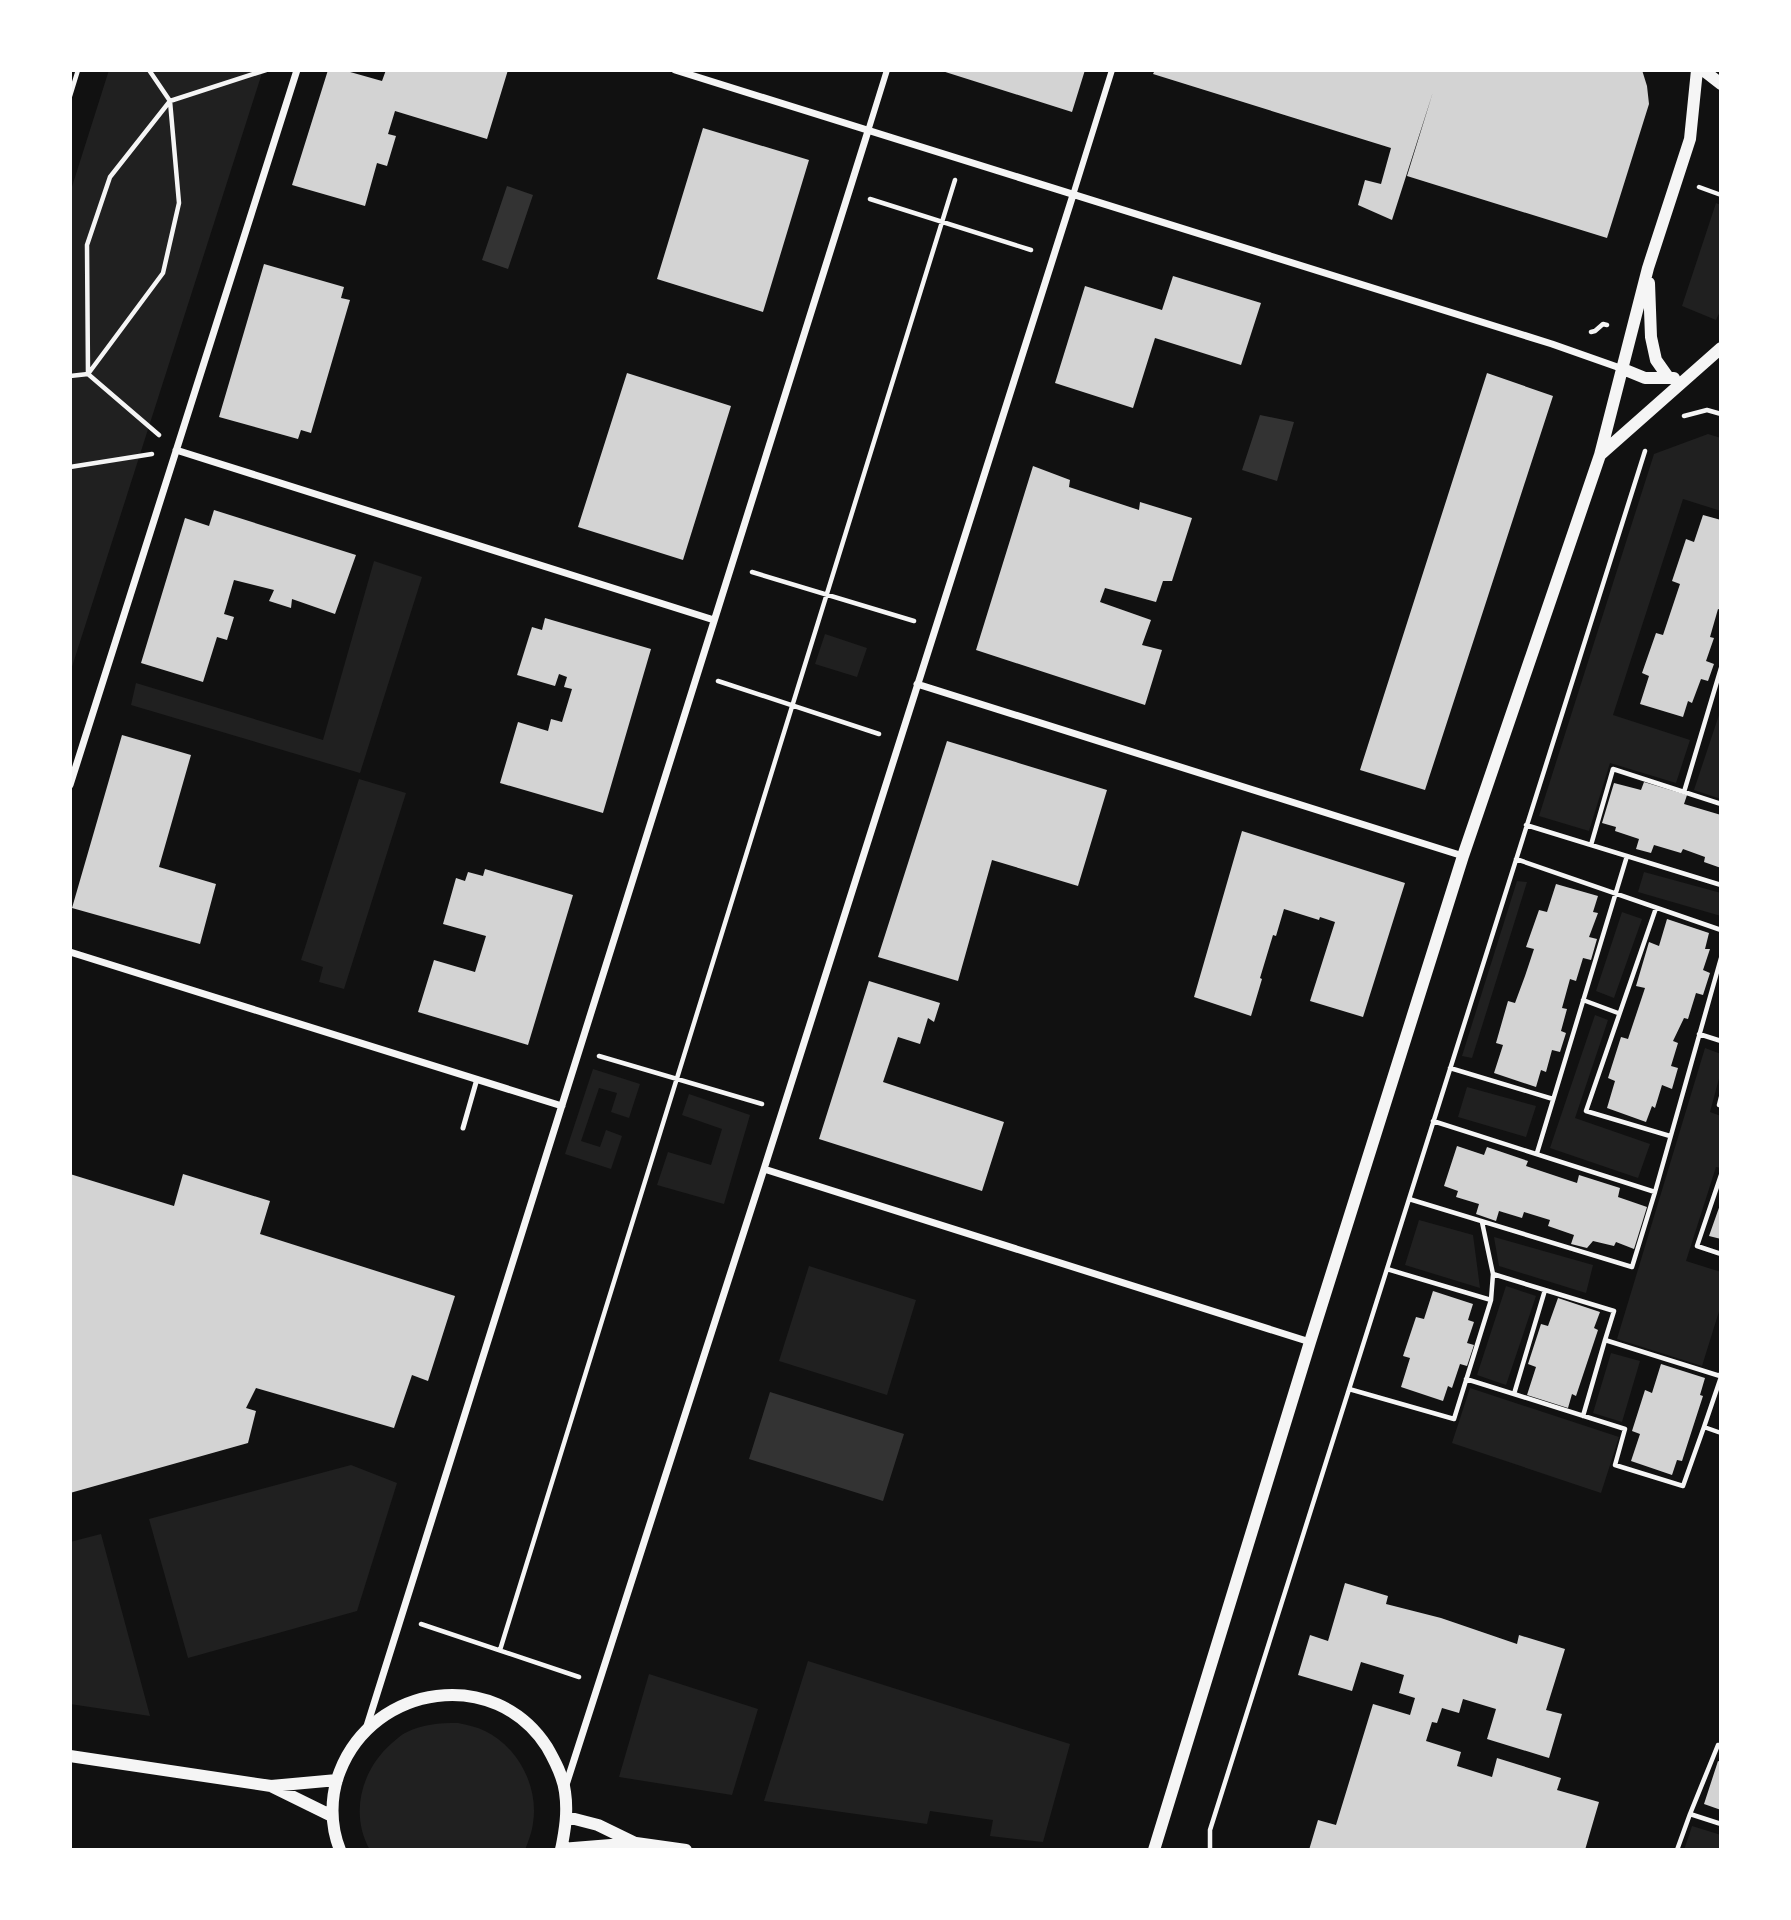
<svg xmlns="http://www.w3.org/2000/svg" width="1791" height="1920" font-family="'Alegreya Sans',sans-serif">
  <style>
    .green { fill: #202020 }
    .water { fill: #333 }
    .building { fill: #d3d3d3 }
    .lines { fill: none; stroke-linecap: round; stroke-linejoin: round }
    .path { stroke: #f5f5f5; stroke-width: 4.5 }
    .service { stroke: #f5f5f5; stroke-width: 5 }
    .pedestrian { stroke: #f5f5f5; stroke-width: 6 }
    .minor { stroke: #f5f5f5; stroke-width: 7 }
    .tertiary { stroke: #f5f5f5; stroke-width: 12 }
  </style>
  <rect width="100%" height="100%" fill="#111"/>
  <path class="green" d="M109,70H263L70,673V193Z
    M1716,203L1721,205V309L1716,320L1682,306Z
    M1708,434L1721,438V511L1683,499L1613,715L1690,740L1676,783L1610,763L1589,831L1539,816L1654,454Z
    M374,561L422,577L360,773L131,705L136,683L323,740Z
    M825,634L867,648L857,677L815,664Z
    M1721,709V799L1694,790Z
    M359,779L406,793L344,989L319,982L323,967L301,960Z
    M1644,872L1721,893V916L1638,892Z
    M1517,881L1527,882L1472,1058L1462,1056Z
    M1622,912L1642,919L1614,998L1596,991Z
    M1595,1015L1608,1020L1575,1118L1650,1144L1638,1178L1550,1148Z
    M1705,1048L1721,1054V1071L1710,1112L1721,1116V1168L1716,1167L1686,1261L1721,1272V1305L1702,1366L1617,1339Z
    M593,1069L640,1084L629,1118L611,1112L617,1093L599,1088L581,1141L600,1147L606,1130L622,1136L611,1169L565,1154Z
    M1467,1087L1536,1106L1526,1137L1458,1117Z
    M689,1094L750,1115L724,1204L657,1185L668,1152L711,1165L722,1129L682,1115Z
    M1419,1220L1473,1235L1480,1288L1405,1265Z
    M1494,1237L1593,1265L1586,1293L1499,1266Z
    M809,1266L916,1300L887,1395L779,1361Z
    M1506,1286L1536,1296L1506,1385L1477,1375Z
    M1611,1353L1640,1361L1622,1422L1593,1413Z
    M1470,1388L1619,1437L1601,1493L1452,1443Z
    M351,1465L397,1483L357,1611L188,1658L149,1519Z
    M101,1534L150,1716L70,1704V1542Z
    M808,1661L1070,1744L1043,1842L990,1836L993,1820L930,1811L927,1824L764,1801Z
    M649,1674L758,1709L732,1795L619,1777Z
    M458,1723C467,1725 477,1727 485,1731C518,1747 539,1787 533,1823C532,1832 528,1842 525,1850H370C349,1813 362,1769 392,1743C397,1739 401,1735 405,1733C422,1724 439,1723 458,1723Z
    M1692,1826L1721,1835V1850H1684Z"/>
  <path class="water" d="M507,186L533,195L508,269L482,260Z
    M1260,415L1294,422L1277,481L1242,470Z
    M770,1392L904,1434L883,1501L749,1459Z"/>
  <path class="building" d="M328,70H343L382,81L386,70H508L487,139L395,111L388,134L396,136L387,166L377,163L365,206L292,185Z
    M939,70H1085L1072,112Z
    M1155,70H1642L1647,86L1649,104L1607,238L1407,176L1433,92L1392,220L1358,205L1365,180L1381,184L1391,148L1153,74Z
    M703,128L809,160L763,312L657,279Z
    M264,264L344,287L341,298L350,300L311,433L301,430L298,439L219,417Z
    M1173,276L1261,303L1241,365L1155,338L1133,408L1055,383L1085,286L1162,310Z
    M627,373L731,406L683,560L578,527Z
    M1487,373L1553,396L1425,790L1360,770Z
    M1033,466L1070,480L1069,487L1139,510L1140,502L1192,518L1172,581H1163L1156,602L1105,588L1100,602L1151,620L1142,645L1162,650L1145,705L976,650Z
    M214,510L356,555L335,614L292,599L291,608L269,601L274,590L234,580L224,614L234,617L227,640L217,637L203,682L141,663L185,518L209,526Z
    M1703,515L1721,520V610L1718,609L1710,637L1714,638L1706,661L1714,664L1708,681L1701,679L1692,703L1688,701L1683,717L1640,704L1649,676L1642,673L1656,633L1663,635L1680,584L1672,581L1686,539L1694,542Z
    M545,618L651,649L603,813L500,783L518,722L548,731L551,719L562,722L572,689L564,687L567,677L559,674L555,686L517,675L532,627L542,630Z
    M122,735L191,755L159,867L216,884L200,944L72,908Z
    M947,741L1107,790L1078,886L992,860L958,981L878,957Z
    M1644,782L1687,795L1684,804L1721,815V868L1704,862L1705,857L1683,849L1681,853L1654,845L1651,853L1636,849L1639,839L1615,831L1616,827L1602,823L1614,783L1641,790Z
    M1242,831L1405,883L1363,1017L1310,1001L1335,922L1320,917L1319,920L1284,909L1276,936L1273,935L1260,978L1262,979L1251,1016L1194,997Z
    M485,869L573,895L528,1045L418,1012L434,960L475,972L486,936L443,924L456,878L465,881L468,872L483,876Z
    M1556,884L1598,896L1593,912L1598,913L1589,937L1597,939L1591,960L1583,958L1576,981L1570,979L1562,1008L1567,1009L1561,1031L1566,1033L1560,1052L1552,1050L1546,1072L1541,1070L1536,1087L1494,1073L1503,1045L1496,1043L1508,1001L1515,1003L1525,976L1534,949L1526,947L1539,910L1547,912Z
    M1667,919L1709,933L1705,949H1710L1703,970L1710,973L1703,995L1696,993L1688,1019L1684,1018L1673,1041L1678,1043L1671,1066L1678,1068L1672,1089L1662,1085L1655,1108L1652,1106L1646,1122L1607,1108L1615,1081L1608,1078L1621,1037L1628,1039L1645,988L1636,986L1649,942L1659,946Z
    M869,981L940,1003L934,1022L928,1018L920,1044L898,1037L883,1082L1004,1122L982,1191L819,1139Z
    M1457,1146L1484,1155L1487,1147L1528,1161L1526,1166L1577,1183L1579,1175L1620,1188L1618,1197L1647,1207L1634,1249L1616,1242L1614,1246L1593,1241L1587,1248L1571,1244L1574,1235L1548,1226L1550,1220L1524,1212L1522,1218L1499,1211L1496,1221L1476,1214L1479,1204L1456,1197L1458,1191L1444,1186Z
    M70,1174L174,1206L183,1174L270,1201L260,1234L455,1296L428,1381L412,1375L394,1428L256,1388L246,1408L256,1411L248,1443L70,1493Z
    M1721,1202V1239L1709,1236Z
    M1433,1291L1473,1304L1468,1320L1474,1322L1467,1343L1474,1345L1467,1366L1460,1364L1452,1388L1448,1386L1443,1401L1401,1387L1410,1358L1403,1356L1416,1317L1424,1319Z
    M1558,1298L1600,1312L1594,1328L1598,1330L1576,1396L1572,1394L1568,1408L1527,1395L1536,1367L1528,1364L1541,1324L1548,1326Z
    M1661,1364L1705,1378L1700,1395L1703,1396L1682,1461L1677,1460L1672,1475L1631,1461L1640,1434L1632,1431L1645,1390L1652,1393Z
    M1345,1583L1388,1596L1386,1604L1441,1618L1517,1644L1519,1635L1565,1649L1546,1710L1562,1714L1549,1758L1487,1739L1496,1709L1463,1699L1459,1713L1442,1708L1437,1723L1432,1722L1426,1741L1461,1752L1457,1766L1492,1777L1497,1758L1561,1778L1557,1790L1599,1802L1585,1850H1309L1318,1820L1336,1825L1373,1704L1410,1715L1415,1698L1399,1693L1404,1675L1361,1662L1352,1691L1298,1675L1310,1635L1328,1641Z
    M1718,1761L1721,1762V1810L1704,1804Z"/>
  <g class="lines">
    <path class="path" d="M70,96L78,70
      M1699,187L1721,195
      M870,199L1031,250
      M1591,332L1595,331L1603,324L1607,325
      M70,376L88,374L87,245L110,177L170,101L149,70
      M1684,416L1707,410L1721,414
      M159,435L88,374L163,273L179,203L170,101L266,70
      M70,467L152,454
      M752,572L914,621
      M718,681L879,734
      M1684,792L1721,668
      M1526,825L1721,885
      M1591,845L1613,769L1721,804
      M1516,859L1721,930
      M1656,908L1586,1111L1670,1136
      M1583,1000L1618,1013
      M1699,1034L1721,1041
      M599,1056L762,1104
      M1450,1068L1553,1099
      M1721,1097L1719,1105H1721
      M1433,1121L1655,1192L1721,958
      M1537,1153L1627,856
      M1721,1175L1697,1246L1721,1254
      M1409,1199L1632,1267L1655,1192
      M1482,1222L1493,1274
      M1545,1290L1614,1311L1605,1340
      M1466,1379L1514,1394L1545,1290L1493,1274L1491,1300
      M1349,1389L1454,1419L1491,1300L1387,1269
      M1514,1394L1625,1429L1615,1465L1683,1486L1704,1427L1721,1433
      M1583,1416L1605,1340L1720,1376L1721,1373
      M1704,1427L1721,1377
      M421,1624L579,1677
      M500,1650L955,180
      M1690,1814L1718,1745L1721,1746
      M1210,1850V1830L1645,451
      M1677,1850L1690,1814L1721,1824"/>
    <path class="service" d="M463,1128L477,1079"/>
    <path class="pedestrian" d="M868,131L887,70
      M1073,195L1112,70"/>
    <path class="minor" d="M675,70L1552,344L1623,369
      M176,450L714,620
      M917,684L1463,856
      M70,785L297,70
      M70,952L562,1106
      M764,1169L1310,1342
      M366,1729L868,131
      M566,1785L764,1169L1073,195"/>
    <path class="tertiary" d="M1703,70L1721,84
      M1649,283L1651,337L1656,360L1668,377
      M1623,369L1645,378H1674
      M1600,455L1721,348
      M70,1756L271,1786L337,1780
      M271,1786L332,1816
      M567,1817L598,1825L635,1843
      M561,1849L636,1843L686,1850
      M340,1850C330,1825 330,1796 340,1771C374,1684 495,1666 547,1747C555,1761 563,1776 565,1792C568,1812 565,1830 561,1850
      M1154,1850L1310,1342L1463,856L1600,455L1648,268L1690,139L1697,70"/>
  </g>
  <rect width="1791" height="1920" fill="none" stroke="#ffffff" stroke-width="144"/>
</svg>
